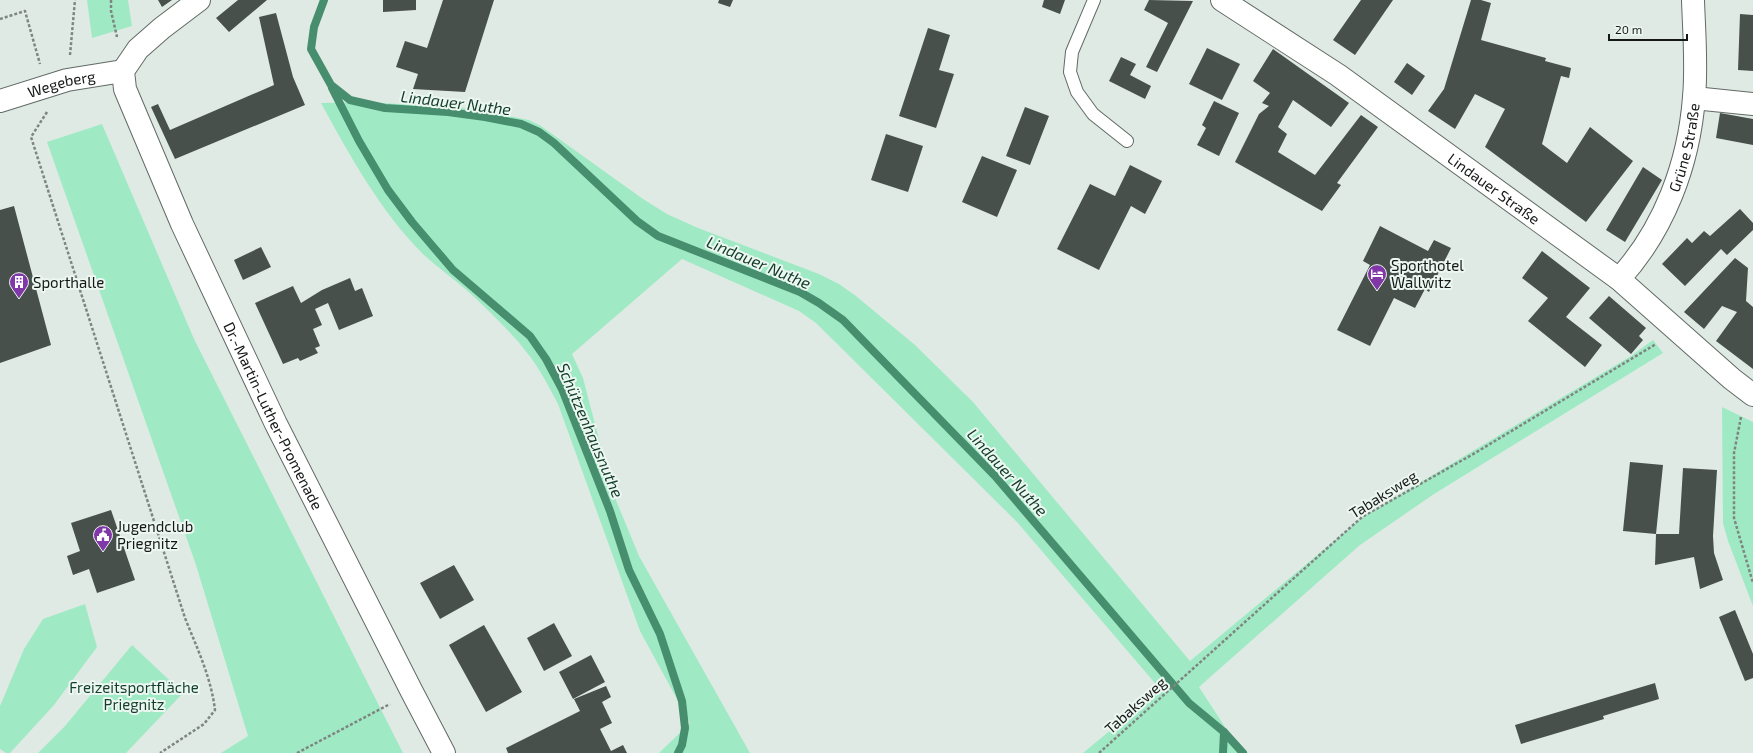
<svg xmlns="http://www.w3.org/2000/svg" width="1753" height="753" font-family="'Exo 2',sans-serif">
  <style>
    .green { fill: #9feac4 }
    .lines { fill: none; stroke-linecap: round; stroke-linejoin: round }
    .stream { stroke: #468e6d; stroke-width: 8 }
    .building { fill: #47504b }
    .service-casing { stroke: #616a65; stroke-width: 14 }
    .minor-casing { stroke: #616a65; stroke-width: 24 }
    .tertiary-casing { stroke: #616a65; stroke-width: 24 }
    .path { stroke: #7f8581; stroke-width: 2.5; stroke-dasharray: 3 2; stroke-linecap: butt }
    .service { stroke: #fff; stroke-width: 12 }
    .minor { stroke: #fff; stroke-width: 22 }
    .tertiary { stroke: #fff; stroke-width: 22 }
    .labels { text-anchor: middle; dominant-baseline: central; stroke-width: 4; stroke-linejoin: round; paint-order: stroke }
    .street-label { font-size: 15px; fill: #151816; stroke: #edf7f1 }
    .poi-label { font-size: 15px; fill: #151816; stroke: #edf7f1; text-anchor: start }
    .park-label { font-size: 15px; fill: #123e2b; stroke: #edf7f1 }
    .water-label { font-size: 16px; font-style: italic; fill: #0f3b28; stroke: #edf7f1 }
  </style>
  <rect width="100%" height="100%" fill="#e0eae4"/>
  <path class="green" d="M87,0H128L132,26L92,38Z
    M366,102L464,108L529,120L541,126L643,199L667,214L698,228L819,274L839,284L856,296L915,345L973,402L1190,661L1363,517L1631,356L1653,340L1663,353L1434,494L1360,545L1199,687L1242,753H1083L1160,689L1017,522L816,323L799,311L682,259L572,354L583,378L613,493L639,556L750,753H659L690,723L640,631L558,404C549,387 540,369 528,354C512,333 491,313 472,295C456,280 438,268 423,254C380,211 350,156 321,103Z
    M102,124L194,339L403,753H221L248,736L196,565L47,142Z
    M1722,407L1753,422V606L1728,541L1723,523Z
    M85,604L97,647L54,705L10,753H6L0,749V706L24,649L43,619Z
    M132,645L183,693L126,753H38L65,726Z"/>
  <g class="lines">
    <path class="stream" d="M324,0L314,27L311,49L331,85L350,100L385,108L448,112L485,117L521,124L539,132L554,143L637,221L658,236L800,292L819,303L843,320L995,476L1189,703L1224,732L1243,753
      M332,88L359,141L388,190L412,222L453,270L530,336L546,359L562,389L610,511L629,570L660,634L682,701L685,728L682,745L678,753
      M1223,753L1224,732"/>
  </g>
  <path class="building" d="M158,0H172L162,7Z
    M238,0H267L229,32L216,18Z
    M383,0H416V10L383,12Z
    M443,0H494L465,92L413,89L418,74L396,67L405,41L427,48Z
    M719,0H733L730,7L718,3Z
    M1044,0H1065L1060,14L1042,7Z
    M1149,0L1193,1L1157,72L1146,67L1168,23L1144,10Z
    M1361,0H1393L1355,55L1333,40Z
    M1471,0H1481L1491,3L1481,40L1546,58L1545,61L1571,68L1569,78L1561,76L1542,144L1567,163L1590,127L1633,161L1586,222L1485,147L1505,109L1475,94L1455,129L1428,111L1444,89Z
    M276,13L293,77L305,105L175,159L151,107L158,104L170,130L274,85L259,17Z
    M1740,14L1753,15V71L1738,70Z
    M928,28L950,35L939,70L954,74L936,128L899,116Z
    M1207,48L1240,64L1222,100L1189,84Z
    M1273,49L1349,103L1331,127L1293,100L1278,127L1287,134L1278,152L1315,175L1361,115L1378,127L1337,183L1341,185L1322,211L1235,162L1259,114L1269,106L1262,103L1270,93L1253,81Z
    M1121,57L1136,64L1130,75L1151,86L1145,99L1109,81Z
    M1407,63L1425,76L1412,95L1394,82Z
    M1214,101L1239,113L1219,156L1197,145L1206,128L1202,125Z
    M1025,107L1049,116L1030,165L1006,156Z
    M1720,113L1753,119V145L1716,138Z
    M886,134L923,146L908,192L871,180Z
    M982,156L1017,170L997,217L962,202Z
    M1130,165L1162,181L1145,214L1131,206L1099,270L1057,249L1090,184L1115,196Z
    M1643,167L1662,180L1625,242L1606,230Z
    M14,206L51,345L0,363V210Z
    M1740,209L1753,223V230L1727,255L1721,249L1685,286L1662,264L1687,238L1692,243L1704,231L1710,236Z
    M1380,226L1428,251L1434,240L1451,248L1429,292L1425,289L1415,308L1394,298L1370,346L1337,330L1370,265L1363,261Z
    M261,247L271,267L243,280L234,260Z
    M1542,251L1590,288L1566,317L1602,345L1585,367L1528,321L1548,298L1522,278Z
    M1735,258L1748,268L1746,301L1753,307V369L1716,341L1737,312L1722,306L1704,329L1684,312Z
    M350,278L355,291L362,288L373,316L339,330L328,303L315,309L322,325L313,329L320,346L315,348L318,353L300,361L298,358L283,364L255,303L293,286L301,303L322,290Z
    M1609,296L1646,328L1639,336L1643,340L1631,354L1589,318Z
    M1630,462L1663,465L1656,534L1623,531Z
    M1683,468L1717,470L1713,536L1714,553L1723,580L1700,589L1694,557L1655,565L1656,534H1679Z
    M111,510L135,580L97,593L89,569L73,575L67,556L80,551L71,523Z
    M454,565L474,600L440,619L420,583Z
    M1735,610L1753,654V678L1745,681L1719,617Z
    M554,623L572,656L544,671L527,638Z
    M484,625L522,692L486,712L449,645Z
    M591,655L605,682L573,699L559,672Z
    M1655,683L1659,699L1603,716L1604,719L1521,744L1515,725Z
    M606,686L611,697L602,702L612,723L600,729L611,751L623,745L627,753H508L506,748L580,711L574,699Z"/>
  <g class="lines">
    <defs>
      <path id="service" d="M1094,0L1072,52L1070,72L1077,92L1093,114L1127,141"/>
      <g id="minor">
        <path d="M1694,98L1753,104"/>
        <path id="s1" d="M0,101L67,80L123,71"/>
        <path id="s2" d="M1619,279C1664,230 1689,164 1694,97C1697,65 1694,32 1693,0"/>
      </g>
      <g id="tertiary">
        <path id="s3" d="M199,0L162,28L138,49L123,71L125,89L182,224L276,424L412,692L444,753"/>
        <path id="s4" d="M1222,0L1338,75L1619,279L1732,379L1753,395"/>
      </g>
    </defs>
    <use href="#service" class="service-casing"/>
    <use href="#minor" class="minor-casing"/>
    <use href="#tertiary" class="tertiary-casing"/>
    <path class="path" d="M111,0V11L117,37
      M0,19L25,11L40,64
      M70,55L75,0
      M47,112L31,137L185,618C197,648 211,677 215,710L204,724L160,753
      M1741,417L1734,453V518L1753,583
      M297,753L390,704
      M1099,753L1362,517L1475,453L1656,344"/>
    <use href="#service" class="service"/>
    <use href="#minor" class="minor"/>
    <use href="#tertiary" class="tertiary"/>
  </g>
  <defs>
    <symbol id="hotel-pin" viewBox="-11 -11 22 30"><path d="M0 17L-7.5 6A9.5 9.5 0 1 1 7.5 6Z" fill="#8237a9" stroke="#edf7f1"/><path d="M-6-4.5h1.5V1H6V5H4.5V3h-9V5H-6ZM-4 0a1.8 1.8 0 1 1 3.6 0ZM.5 0V-2.5h3Q6-2.5 6 0Z" fill="#fff"/></symbol>
    <symbol id="building-pin" viewBox="-11 -11 22 30"><path d="M0 17L-7.5 6A9.5 9.5 0 1 1 7.5 6Z" fill="#8237a9" stroke="#edf7f1"/><path d="M-4-6H4V6H1V3H-1V6H-4ZM-2.5-4.3h1.7v1.8h-1.7ZM.8-4.3h1.7v1.8H.8ZM-2.5-1h1.7V.8h-1.7ZM.8-1h1.7V.8H.8Z" fill="#fff"/></symbol>
    <symbol id="civic-pin" viewBox="-11 -11 22 30"><path d="M0 17L-7.5 6A9.5 9.5 0 1 1 7.5 6Z" fill="#8237a9" stroke="#edf7f1"/><path d="M-.6-6.5H3V-4.5H.6V-3L4-1V1h2V6H-6V1h2V-1L-.6-3ZM-1.2 2.5V6h2.4V2.5Z" fill="#fff"/></symbol>
  </defs>
  <g fill-rule="evenodd">
    <use href="#hotel-pin" x="1366" y="263" width="22" height="30"/>
    <use href="#building-pin" x="8" y="271" width="22" height="30"/>
    <use href="#civic-pin" x="92" y="524" width="22" height="30"/>
  </g>
  <g class="labels">
    <g class="street-label">
      <text stroke="none"><textPath href="#s1" startOffset="64">Wegeberg</textPath></text>
      <text stroke="none"><textPath href="#s2" startOffset="149">Grüne Straße</textPath></text>
      <text stroke="none"><textPath href="#s4" startOffset="331">Lindauer Straße</textPath></text>
      <text stroke="none"><textPath href="#s3" startOffset="482">Dr.-Martin-Luther-Promenade</textPath></text>
      <text transform="translate(1383 494) rotate(-32)">Tabaksweg</text>
      <text transform="translate(1135 705) rotate(-42)">Tabaksweg</text>
    </g>
    <g class="poi-label">
      <text x="1391" y="265">Sporthotel<tspan x="1391" dy="17">Wallwitz</tspan></text>
      <text x="33" y="282">Sporthalle</text>
      <text x="117" y="526">Jugendclub<tspan x="117" dy="17">Priegnitz</tspan></text>
    </g>
    <g class="park-label">
      <text x="134" y="687">Freizeitsportfläche<tspan x="134" dy="17">Priegnitz</tspan></text>
    </g>
    <g class="water-label">
      <text transform="translate(456 102) rotate(7)">Lindauer Nuthe</text>
      <text transform="translate(759 262) rotate(23)">Lindauer Nuthe</text>
      <text transform="translate(591 430) rotate(67)">Schützenhausnuthe</text>
      <text transform="translate(1008 472) rotate(48)">Lindauer Nuthe</text>
    </g>
  </g>
  <path d="M1609 34v6h78v-6" fill="none" stroke="#151816" stroke-width="2"/>
  <text x="1615" y="34" font-size="12" fill="#151816" stroke="#edf7f1" stroke-width="3" paint-order="stroke">20 m</text>
</svg>
